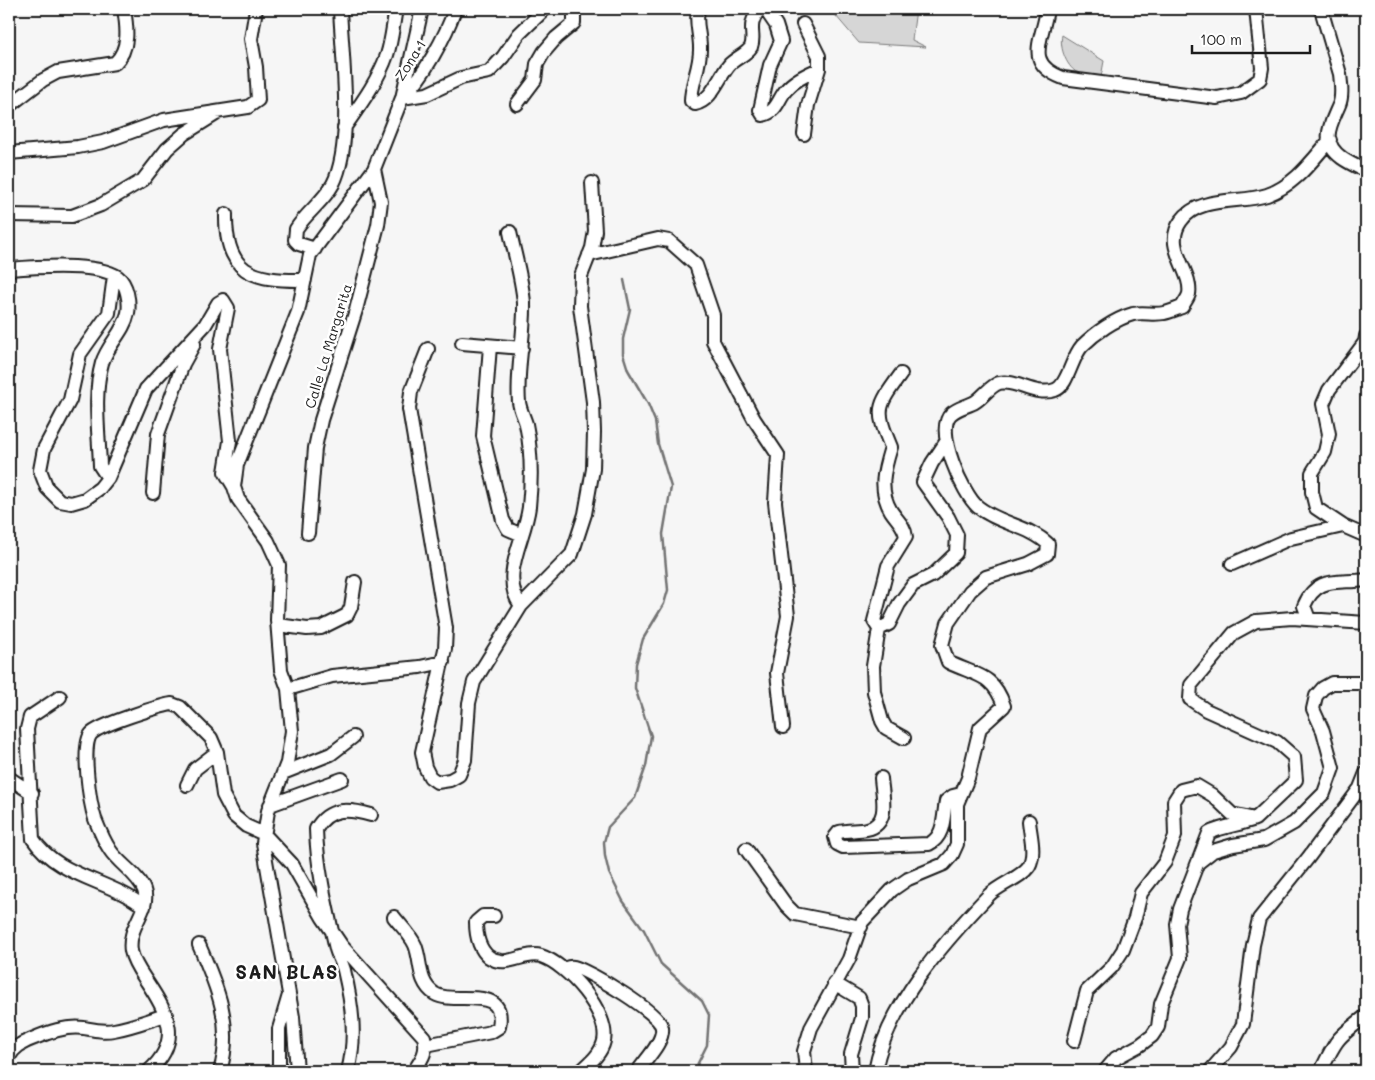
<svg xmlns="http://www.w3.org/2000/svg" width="1375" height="1080" font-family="Mali,sans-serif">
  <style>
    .green { fill: #d6d6d6; stroke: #797979 }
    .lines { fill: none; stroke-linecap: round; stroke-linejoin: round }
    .stream { stroke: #727272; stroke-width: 2.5 }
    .minor-casing { stroke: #1c1c1c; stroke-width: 16 }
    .minor { stroke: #fff; stroke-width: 12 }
    .labels { text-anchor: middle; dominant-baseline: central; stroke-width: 5; stroke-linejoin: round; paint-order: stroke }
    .street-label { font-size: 14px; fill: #1c1c1c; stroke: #fff }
    .district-label { font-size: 19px; font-weight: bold; letter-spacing: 1px; fill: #1c1c1c; stroke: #fff }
  </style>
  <rect width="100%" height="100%" fill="#f6f6f6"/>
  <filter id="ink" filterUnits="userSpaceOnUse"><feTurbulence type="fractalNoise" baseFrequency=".02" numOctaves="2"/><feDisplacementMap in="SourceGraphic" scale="10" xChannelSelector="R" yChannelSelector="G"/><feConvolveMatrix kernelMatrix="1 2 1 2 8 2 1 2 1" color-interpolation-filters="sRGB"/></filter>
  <g filter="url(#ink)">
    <path class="green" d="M830,9H916L912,40L926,47L859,43Z
      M1062,35L1104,61L1101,77C1094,76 1086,76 1080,74C1067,69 1059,48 1062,35Z"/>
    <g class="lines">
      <path class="stream" d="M624,280L630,309L623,339V354L628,370L648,404L655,421L658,444L671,487L663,534L668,590L664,604L643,639L636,664L635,688L651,736L646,766L635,798L608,827L604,842L605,856L609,873L623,901L644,930L661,964L702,1001L709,1015L707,1045L694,1071"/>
      <defs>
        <path id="minor" d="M698,9C695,22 700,34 700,47C701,66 691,83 691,101L695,104C712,101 719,76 730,64C736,58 747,54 751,47C756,34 746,27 759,10L765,9
          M765,9L776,25L781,41L770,65L760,110L763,115C777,112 778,99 786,90C794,80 807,74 819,69
          M1047,9C1043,40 1023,63 1063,78L1217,98L1241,93L1260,79L1262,68L1256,9
          M1321,9L1340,74C1341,84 1343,96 1339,105C1331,124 1319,141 1342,158C1349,163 1358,167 1366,171
          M803,24L819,56V69L808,105L804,134
          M402,98L427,94L461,78L489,72L503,57L519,34L545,9
          M402,98C423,78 446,36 455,9
          M517,104L535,80L537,64L544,52L556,38L574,23V9
          M9,106L43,80L58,72L115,63C130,49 127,27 124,9
          M344,128C360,105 378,81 387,55C392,40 393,24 396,9
          M9,153L78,147L103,142L164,120L248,107L258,100L256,67L251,39L256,9
          M226,214C225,273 252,281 305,280
          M9,215L72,216L101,205L143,180L167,149L184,134L216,114
          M510,232C515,256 522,279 524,303C525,335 516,372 519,402C520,410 524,417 526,424C532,453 532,478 529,507C525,540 499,576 521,606
          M315,249L299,244L295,240L296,229C307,212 323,202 333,184C354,143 342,56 340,9
          M589,255L658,239L669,241L696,265L713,315V341L754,419L778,455L775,502L788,616L777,673L783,727
          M9,269C34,267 97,262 118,277C127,284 130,302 128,313C124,332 108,344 102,363C93,395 99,433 100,466L108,478
          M114,276L109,313L80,354L70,400L44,449L40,470L47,488L60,501L71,503L85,499L100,488L108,478L146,389L205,325L218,303L223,300L228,308L220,349L230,441L225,472L234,487
          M1366,336L1365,342L1329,390L1323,404L1329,434L1325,452L1312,473V492L1316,508L1343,526L1366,536
          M462,343L522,348
          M490,346L483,436L503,520L508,529L522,535
          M428,349L411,392L409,409L446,628L445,649L422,752L425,767L430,777L437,782L450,780L459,775L465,760L469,703L474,682L521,606L572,554L585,514L593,469L594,432L593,402L580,306L581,276L592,248L595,231L592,183
          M901,374C877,407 875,409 891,447C884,470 878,489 891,511C897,520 905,526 906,537L888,566L874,621L879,629L889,624L899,604L913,585L933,575L956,553L957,535L948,517L923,482L932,463L946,442
          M153,493L158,434L183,364L194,344
          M308,533L315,448L321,420L356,310L378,225L381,202L374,169
          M1232,564L1291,538L1343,526
          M1309,619L1304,606C1317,575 1338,584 1366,580
          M278,625L307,629L321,628L347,615L351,607L355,582
          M879,629L873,666L874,692L882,721L886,728L904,738
          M288,689L332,676L420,667L443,662
          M60,697L30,717L27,729L33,839C58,877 111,880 144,907
          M283,773L331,754L353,737
          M9,778L32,793
          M881,778C882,795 891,824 867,829C858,831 848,830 839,832L835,837L837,844L843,847L929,844C945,836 943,817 946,801L953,796L961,794
          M187,785L195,769L217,752
          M270,805L342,779
          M746,849L786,905L795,914L861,927
          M1199,862L1213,851L1233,845L1264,840L1294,823L1324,793L1333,768L1323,731L1313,709L1316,696L1323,688L1332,683H1366
          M494,916H483L476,922C476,935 479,949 489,957C507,969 524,951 541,956C567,964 610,1013 604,1041C601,1054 590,1063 581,1071
          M394,917C401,926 410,934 415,945C422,962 417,982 435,994C455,1006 507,983 499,1027L491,1032L426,1045
          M199,945C217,986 234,1026 220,1071
          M563,969C566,968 570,966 574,967C589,971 661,1013 662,1028C664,1042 645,1060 638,1071
          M834,983L859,998L862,1006V1018L851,1054L852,1071
          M1074,1041L1087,991L1112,967L1123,950L1135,918L1141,893L1165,862L1175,836L1174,801L1181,790L1197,786L1212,795L1232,814L1255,819L1296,780L1294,757L1277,742L1206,710L1190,699L1191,685L1234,633L1256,621L1292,618L1366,623
          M9,1057C14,1047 22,1043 32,1039C49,1032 65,1026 84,1028C95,1030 103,1032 114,1030C132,1027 149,1020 166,1015
          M149,1071C182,1041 169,1015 147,982C141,973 133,962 131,951C127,926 151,910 144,890C139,875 119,864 110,850C104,841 99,829 95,819C90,804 81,746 91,734C99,725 159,706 172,704L180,707L211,738L217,752L223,795L234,816L246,826L264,834L292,864L323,918L342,946L424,1037C428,1051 422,1059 414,1071
          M279,1071V1029L289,995
          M297,1071L293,1017L263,843L268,811L287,763L292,731L288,689L281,670L277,620L279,565L268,541L238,499L234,487L237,465L298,312L310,255L374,169L402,98L422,9
          M348,1071C357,1037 352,1004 344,970C342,963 338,956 336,949C327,909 317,869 316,829C329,806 350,809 371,815
          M806,1071L804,1051L811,1028L849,959L862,922L892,890L908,879L944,864L952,855L957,844V804L968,778L980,728L1004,706C993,673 976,676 948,662L942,645L948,623L970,591L986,577L1028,564L1047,554L1048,544C1030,526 999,524 978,507C963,495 934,430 951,414C957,408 968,406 975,402C983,397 990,386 999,383C1016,379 1035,397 1055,390C1068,386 1071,358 1082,346C1095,333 1115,319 1133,314C1143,312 1154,315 1164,313C1170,312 1176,309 1182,307C1184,303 1188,298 1189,294C1193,271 1162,247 1181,221C1199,195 1241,204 1267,195C1295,185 1311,162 1330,140
          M875,1071C887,1006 944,942 989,895C1000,884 1021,878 1029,866C1036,853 1030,834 1029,821
          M1105,1071L1116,1058L1140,1045L1152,1036L1158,1027L1161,1004L1180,958L1177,924L1180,909L1209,833C1223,826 1240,825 1255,819
          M1210,1071L1231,1047L1243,1024L1253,945L1259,919L1308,858L1360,788L1366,773
          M1321,1071C1336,1039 1338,1037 1366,1016"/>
      </defs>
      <use href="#minor" class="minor-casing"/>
      <use href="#minor" class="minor"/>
    </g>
  </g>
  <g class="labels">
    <g class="street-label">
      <text transform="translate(410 60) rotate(-58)">Zona 1</text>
      <text transform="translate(328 346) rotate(-73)">Calle La Margarita</text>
    </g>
    <g class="district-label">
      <text x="287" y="971">SAN BLAS</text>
    </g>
  </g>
  <rect width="1375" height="1080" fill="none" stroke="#fff" stroke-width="30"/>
  <rect x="15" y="15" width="1345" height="1050" fill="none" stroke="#1c1c1c" stroke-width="2" filter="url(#ink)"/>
  <path d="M1192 45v8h118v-8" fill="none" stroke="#1c1c1c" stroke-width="2.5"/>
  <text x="1200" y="45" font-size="15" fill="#1c1c1c" stroke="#ffffff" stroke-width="4" paint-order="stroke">100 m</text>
</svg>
